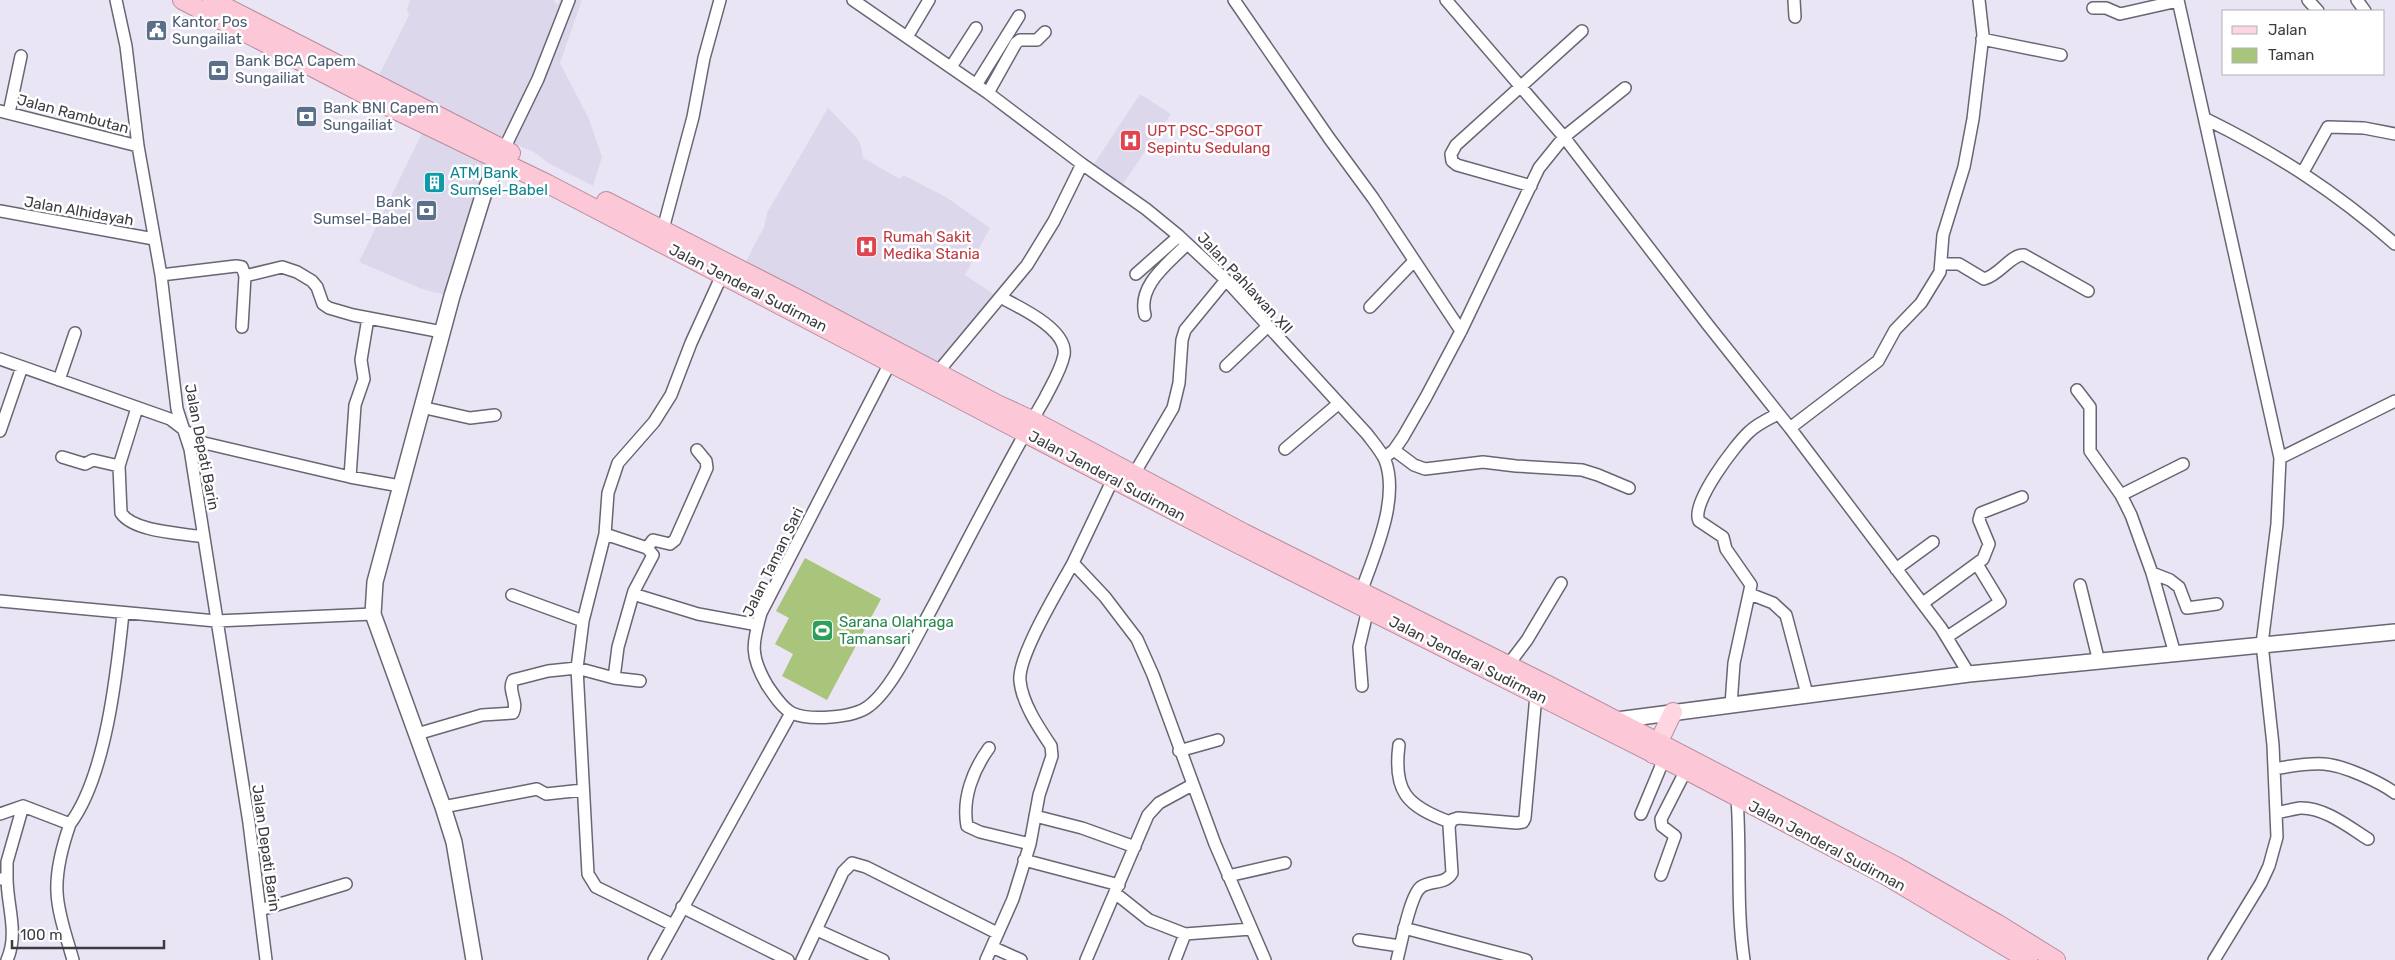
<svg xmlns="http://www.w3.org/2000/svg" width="2395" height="960" font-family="Rubik,sans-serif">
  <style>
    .built { fill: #ddd7ec }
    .green { fill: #a9c47b }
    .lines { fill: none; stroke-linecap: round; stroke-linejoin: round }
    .minor-casing { stroke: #696572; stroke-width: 14 }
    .secondary-casing { stroke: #696572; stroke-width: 18 }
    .primary-casing { stroke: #b98e9c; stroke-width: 20 }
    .trunk-casing { stroke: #b98e9c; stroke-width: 20 }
    .minor { stroke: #fff; stroke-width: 11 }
    .secondary { stroke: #fff; stroke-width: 15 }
    .primary { stroke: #fdd6e1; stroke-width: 18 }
    .trunk { stroke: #fcc8d7; stroke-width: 18 }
    .labels { text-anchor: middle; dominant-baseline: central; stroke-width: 5; stroke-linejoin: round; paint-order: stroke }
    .service-label { font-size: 15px; fill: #4e5e75; stroke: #fff; text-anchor: start }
    .street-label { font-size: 15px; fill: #3c3b41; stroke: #fff }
    .health-label { font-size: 15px; fill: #be3a42; stroke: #fff; text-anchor: start }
    .culture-label { font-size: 15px; fill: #0d838f; stroke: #fff; text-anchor: start }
    .leisure-label { font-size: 15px; fill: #27864d; stroke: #fff; text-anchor: start }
  </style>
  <rect width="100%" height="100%" fill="#eae5f5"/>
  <path class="built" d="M410,0H554L557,5L560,0H582L560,63L589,119L602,157L593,186L548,163L534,152L502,139L379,75L409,15L407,10Z
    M1140,94L1171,114L1120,188L1092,167Z
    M828,108L857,138L861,146L863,158L900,179L903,175L946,197L990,228L965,275L995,295L934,371L743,267L764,227L767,213Z
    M424,129L491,163L450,296L422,289L359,262Z"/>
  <path class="green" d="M805,558L881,599L827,700L782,676L793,654L775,644L789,618L776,611Z"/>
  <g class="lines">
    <defs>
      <path id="minor" d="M116,0L126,46L138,146L161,275L177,409L190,449L249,823L266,960
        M853,0L988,93L1082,164L1146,209L1179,236L1226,280L1367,434C1373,442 1381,451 1385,460C1400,499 1374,555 1361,592
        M1234,0L1329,138L1373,198L1461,331
        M1446,0L1564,137L1708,325L1790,428L1941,628L1969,674
        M1794,0L1795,17
        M2178,0L2280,458L2277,524L2262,644L2273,745L2277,837L2269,866L2261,883L2214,960
        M2308,0L2318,11
        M2357,0L2365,11
        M2093,8H2106L2120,14L2178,1
        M907,37L929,0
        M1982,39L2061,55
        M951,67L976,28
        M976,85L1019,16
        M988,93L1016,43L1020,40H1037L1045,32
        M0,111L138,146
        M9,113L21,56
        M2206,119C2277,154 2336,192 2395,244
        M504,149L538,79L569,0
        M2303,172L2328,127L2364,128L2395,134
        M1531,186L1457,165L1452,161L1451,154L1456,145L1582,31
        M0,211L154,239
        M663,229L693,117L704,58L720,0
        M1942,264H1959L1984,279C2000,275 2011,254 2024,255L2088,291
        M1136,274L1179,236
        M161,275L236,266L242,267L245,276L242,327
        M245,276L282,267L297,272L312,281L317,287L323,304L329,308L353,315L442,332
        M1370,307L1414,261
        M1145,315C1137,285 1169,263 1187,244
        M0,359L170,419L200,442L350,477L400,486
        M890,363L761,613C752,644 750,656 767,685C773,694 782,708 792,713C809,721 854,718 869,706C893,688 917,635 932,608C969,538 1005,467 1045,398C1052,384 1061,370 1064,355C1068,330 1021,308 1002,298
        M1226,366L1267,327
        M937,373L1027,265L1054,221L1082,164
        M59,380L75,333
        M2077,390L2090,407V451L2121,495L2131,515L2152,573L2175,654
        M421,407L470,418L495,415
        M137,408L119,466L121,513C134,532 181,533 203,537
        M1790,428L1878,361L1895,330L1921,303L1940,272L1943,235L1964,167L1973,119L1983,35L1979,0
        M0,431L22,367
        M1285,449L1338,404
        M1394,450L1414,465L1425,469L1483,462L1516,466L1582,470L1598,475L1629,488
        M62,457L85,464L93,460L119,466
        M1384,458L1394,450L1403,437L1426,397L1461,331L1539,168L1564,137L1625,88
        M2280,458L2395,401
        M1134,474L1173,408L1179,383L1182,340L1185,330L1226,280
        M350,477L355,405L364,379L361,360L368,318
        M1113,479L1073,563L1105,597L1137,639L1153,675L1215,844L1265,960
        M2121,495L2183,464
        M647,548L653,540L670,544L675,540L707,468L706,461L697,450
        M1896,569L1933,542
        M2152,573L2170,580L2179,587L2187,608L2217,604
        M2080,585L2099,662
        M633,594L698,614L758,625
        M1750,594L1773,603L1786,615L1807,694
        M512,595L583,621
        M0,601L216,621L373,614
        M1923,603L1983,559L1989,544L1979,520L1981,513L2022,497
        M1947,637L2000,602L1977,564
        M1508,665L1527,640L1561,583
        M614,678L640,681
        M1362,686L1359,647L1368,609
        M1731,705L1734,663L1751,585L1726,549L1723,537L1699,521C1690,504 1735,445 1749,432C1757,424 1768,419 1778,414
        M417,734L482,715L513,713C519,702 507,691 513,680L548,671L577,668L614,678L618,647L634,591L653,555L647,548L605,534
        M1399,745C1393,791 1406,806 1450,822
        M989,748C973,770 962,798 967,826L980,832L1030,844
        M1179,751L1218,740
        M2274,769C2290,766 2307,763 2324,764C2343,765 2380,782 2395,793
        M1737,798C1741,852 1736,906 1744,960
        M443,807L537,789L546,794L583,790
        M2277,813C2285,811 2293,809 2300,808C2324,807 2349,827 2368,839
        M0,814L23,806L70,824C63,844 56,871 57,892C58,915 67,938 73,960
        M1641,814L1664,759
        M1035,816L1082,828L1135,847
        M70,824C106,776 117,672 123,613
        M1024,860L1119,885
        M1661,875L1675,836L1662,826L1661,819L1686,770
        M1228,876L1285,863
        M7,878V862L23,806
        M0,879L7,878C7,906 19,933 7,960
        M1115,893L1149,920L1185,934L1251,929
        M682,907L788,960
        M260,910L346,884
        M673,925L596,887L588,874L577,668L583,621L605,534L608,493L618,463L654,422L671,395L691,343L722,275
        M1404,928L1526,960
        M817,930L883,960
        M1359,940L1400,946
        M992,947L1021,960
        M654,960L791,713
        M802,960L843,872L852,863L866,867L997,933
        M986,960L1013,899L1030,844L1039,795L1052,756L1051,746C1039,728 1022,703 1020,681C1017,657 1060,587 1073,563
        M1086,960L1148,815L1159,803L1192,785
        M1175,960L1185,934
        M1397,960C1401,945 1410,895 1421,887C1431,880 1445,885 1452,873L1449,826L1452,820L1458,818L1517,823L1523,822L1525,818L1536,695"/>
      <path id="secondary" d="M1617,720L1969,674L2395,632
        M474,960L454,842L443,807L373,614L375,582L452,296L483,196L504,149"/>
      <path id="primary" d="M1653,754L1673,712"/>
      <path id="trunk" d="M182,0L389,107L548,184L1220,535L1686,770L1883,874L2028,960
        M212,0L511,153
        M606,201L804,302L997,404L1032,420L1244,533L1552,687L1896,866L1998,924L2056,960"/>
    </defs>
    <use href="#minor" class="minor-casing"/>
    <use href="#secondary" class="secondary-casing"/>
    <use href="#primary" class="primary-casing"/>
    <use href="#trunk" class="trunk-casing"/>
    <use href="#minor" class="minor"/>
    <use href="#secondary" class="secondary"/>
    <use href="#primary" class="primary"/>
    <use href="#trunk" class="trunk"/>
  </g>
  <defs>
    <symbol id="civic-square" viewBox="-11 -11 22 22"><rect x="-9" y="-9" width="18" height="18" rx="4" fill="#5c6f8a" stroke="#fff"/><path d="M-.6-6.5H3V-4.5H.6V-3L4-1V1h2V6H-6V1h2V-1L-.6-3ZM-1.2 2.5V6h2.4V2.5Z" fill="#fff"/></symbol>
    <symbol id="bank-square" viewBox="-11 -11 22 22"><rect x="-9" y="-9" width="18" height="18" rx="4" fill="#5c6f8a" stroke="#fff"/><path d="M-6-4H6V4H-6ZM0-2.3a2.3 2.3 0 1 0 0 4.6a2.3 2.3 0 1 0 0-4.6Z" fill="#fff"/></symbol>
    <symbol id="hospital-square" viewBox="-11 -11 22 22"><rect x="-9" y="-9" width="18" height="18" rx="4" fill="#e0444e" stroke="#fff"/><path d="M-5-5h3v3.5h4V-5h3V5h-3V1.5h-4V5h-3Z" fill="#fff"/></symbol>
    <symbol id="building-square" viewBox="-11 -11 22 22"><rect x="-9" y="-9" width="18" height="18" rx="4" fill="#0f9aa8" stroke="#fff"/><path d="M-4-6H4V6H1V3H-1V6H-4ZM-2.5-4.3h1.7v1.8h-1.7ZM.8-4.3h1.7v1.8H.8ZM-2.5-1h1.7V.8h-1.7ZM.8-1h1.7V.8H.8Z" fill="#fff"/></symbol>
    <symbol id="stadium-square" viewBox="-11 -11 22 22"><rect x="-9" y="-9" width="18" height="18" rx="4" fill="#2e9e5b" stroke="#fff"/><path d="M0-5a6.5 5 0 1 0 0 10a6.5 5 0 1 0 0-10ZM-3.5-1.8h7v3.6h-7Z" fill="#fff"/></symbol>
  </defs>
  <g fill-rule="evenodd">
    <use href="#civic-square" x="144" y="18" width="25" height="25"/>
    <use href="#bank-square" x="206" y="58" width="25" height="25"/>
    <use href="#bank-square" x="294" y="104" width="25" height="25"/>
    <use href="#hospital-square" x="1118" y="128" width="25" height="25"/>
    <use href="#building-square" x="422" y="170" width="25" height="25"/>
    <use href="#bank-square" x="414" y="198" width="25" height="25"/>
    <use href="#hospital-square" x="854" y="234" width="25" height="25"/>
    <use href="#stadium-square" x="810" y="618" width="25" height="25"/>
  </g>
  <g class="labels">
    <g class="service-label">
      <text x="172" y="22">Kantor Pos<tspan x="172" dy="17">Sungailiat</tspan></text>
      <text x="235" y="61">Bank BCA Capem<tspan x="235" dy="17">Sungailiat</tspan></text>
      <text x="323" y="108">Bank BNI Capem<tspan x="323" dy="17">Sungailiat</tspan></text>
      <text x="411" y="202" text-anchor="end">Bank<tspan x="411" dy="17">Sumsel-Babel</tspan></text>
    </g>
    <g class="street-label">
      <text transform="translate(73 114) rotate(15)">Jalan Rambutan</text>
      <text transform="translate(79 211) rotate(10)">Jalan Alhidayah</text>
      <text transform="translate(1245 283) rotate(47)">Jalan Pahlawan XII</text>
      <text transform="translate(748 288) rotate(27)">Jalan Jenderal Sudirman</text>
      <text transform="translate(202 447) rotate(79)">Jalan Depati Barin</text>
      <text transform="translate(1107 476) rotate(28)">Jalan Jenderal Sudirman</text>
      <text transform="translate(773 562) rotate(-64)">Jalan Taman Sari</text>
      <text transform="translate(1468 660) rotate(27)">Jalan Jenderal Sudirman</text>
      <text transform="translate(1827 846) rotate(28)">Jalan Jenderal Sudirman</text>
      <text transform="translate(266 848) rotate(82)">Jalan Depati Barin</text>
    </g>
    <g class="health-label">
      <text x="1147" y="131">UPT PSC-SPGOT<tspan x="1147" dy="17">Sepintu Sedulang</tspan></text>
      <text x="883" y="237">Rumah Sakit<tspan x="883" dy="17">Medika Stania</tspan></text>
    </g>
    <g class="culture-label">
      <text x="450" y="173">ATM Bank<tspan x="450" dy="17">Sumsel-Babel</tspan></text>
    </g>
    <g class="leisure-label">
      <text x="839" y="622">Sarana Olahraga<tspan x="839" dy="17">Tamansari</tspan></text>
    </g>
  </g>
  <rect x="2222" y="10" width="162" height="65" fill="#ffffff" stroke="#b1b1b3"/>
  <rect x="2232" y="26" width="25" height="8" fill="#fdd6e1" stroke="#b1b1b3"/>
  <text x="2268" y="35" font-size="15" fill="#3c3b41">Jalan</text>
  <rect x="2232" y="48" width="25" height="15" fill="#a9c47b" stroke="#b1b1b3"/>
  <text x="2268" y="60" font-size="15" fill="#3c3b41">Taman</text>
  <path d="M12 940v8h152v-8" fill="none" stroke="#3c3b41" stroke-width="2.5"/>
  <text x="20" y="940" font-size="15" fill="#3c3b41" stroke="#ffffff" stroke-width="4" paint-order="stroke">100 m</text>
</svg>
